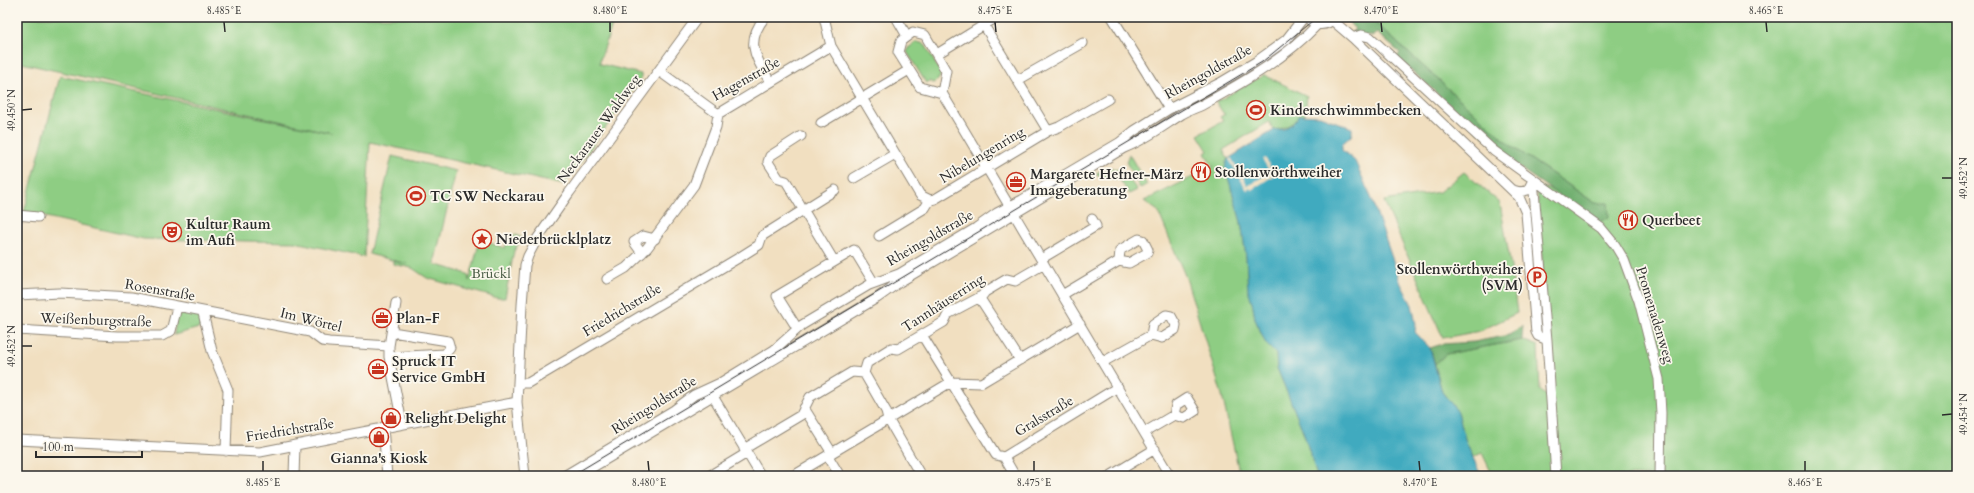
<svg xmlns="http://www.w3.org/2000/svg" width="1974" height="493" font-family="Cardo,serif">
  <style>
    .green { fill: #8ecd83; stroke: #5c7c57 }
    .forest { fill: #72b071; stroke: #4e6e4e }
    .water { fill: #3faabf; stroke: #356a75 }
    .pier { fill: #f1dfc0 }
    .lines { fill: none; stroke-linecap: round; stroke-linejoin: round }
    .minor-casing { stroke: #8e8576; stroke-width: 11 }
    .minor { stroke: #fff; stroke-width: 9 }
    .tram { stroke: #2b2b2b; stroke-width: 1 }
    .ticks { fill: none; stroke: #2b2b2b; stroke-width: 1.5 }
    .labels { text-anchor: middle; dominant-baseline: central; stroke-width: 3.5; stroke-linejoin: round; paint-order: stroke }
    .street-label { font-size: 14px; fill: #2b2b2b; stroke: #fbf7ec }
    .poi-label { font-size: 14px; font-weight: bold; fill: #2b2b2b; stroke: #fbf7ec; text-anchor: start }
    .park-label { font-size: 14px; fill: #495c45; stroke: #fbf7ec }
    .neatline { fill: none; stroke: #2b2b2b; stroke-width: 1.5 }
    .ticks-label { font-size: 10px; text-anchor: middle; fill: #2b2b2b }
  </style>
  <rect width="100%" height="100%" fill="#fbf7ec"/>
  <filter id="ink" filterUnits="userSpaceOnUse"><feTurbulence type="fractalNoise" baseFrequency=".025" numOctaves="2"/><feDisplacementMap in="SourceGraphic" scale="8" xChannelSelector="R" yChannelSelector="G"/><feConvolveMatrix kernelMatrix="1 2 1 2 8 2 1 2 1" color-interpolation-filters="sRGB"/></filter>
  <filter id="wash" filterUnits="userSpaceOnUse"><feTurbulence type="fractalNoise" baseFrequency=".012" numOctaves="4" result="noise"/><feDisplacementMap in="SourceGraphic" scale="16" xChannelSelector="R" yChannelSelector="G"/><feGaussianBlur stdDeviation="0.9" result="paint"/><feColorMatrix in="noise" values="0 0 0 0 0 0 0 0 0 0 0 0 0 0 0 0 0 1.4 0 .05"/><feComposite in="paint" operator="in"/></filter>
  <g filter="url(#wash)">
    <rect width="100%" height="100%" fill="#f1dfc0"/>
    <path class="green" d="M18,17H615L600,60V64L641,74V79L564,185L370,142L364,257L295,242L144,239L24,212L60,76L332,133L17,62Z
      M1369,17H1957V476H1557L1537,186L1595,203L1510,145Z
      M917,42L925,44L941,74L938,80L933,83L929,81L926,83L907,52L908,48Z
      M1264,75L1307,96L1305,115H1300C1292,125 1286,128 1274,130L1269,122L1223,150L1228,159L1226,162V170L1241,222L1246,257L1248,290L1253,306L1255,319L1266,344L1276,354L1277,368L1303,431L1317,476H1240L1222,395L1186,278L1158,211L1144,201L1213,167L1205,153L1208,151L1198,135L1223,121L1220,117L1225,114L1223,113L1216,102Z
      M1129,154L1147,185L1140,188L1126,162Z
      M392,156L456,171L434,264L468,274L469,281L480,240L505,248L509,236L516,235L522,238L514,251L505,298H497L427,278L412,268L393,264V261L407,264L369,254Z
      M1108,167L1123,171L1137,190L1129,194L1120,180L1095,174Z
      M1464,172L1500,203L1511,267L1517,313L1480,331L1443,338L1384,201L1439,192Z
      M177,307L203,313L206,326L174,335Z
      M1522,340L1538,346L1540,390L1549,398L1553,476H1493L1482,453L1473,457L1465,439L1458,412L1442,392L1435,364L1446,354Z"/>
    <path class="forest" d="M1352,17H1369L1510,145L1595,203H1608L1609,217L1599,223L1514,164L1397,57L1400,53L1377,33L1373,36L1354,35L1351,33L1355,29L1349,23Z
      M1523,325L1522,340L1446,354L1435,364L1430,348L1442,344L1474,342L1509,335Z"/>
    <path class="water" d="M1300,115L1320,116L1352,128V135L1342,144V150L1355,161L1371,197L1401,284L1412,305L1416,324L1415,332L1430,348L1442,392L1458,412L1465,439L1481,476H1317L1303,431L1277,368L1276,354L1266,344L1255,319L1253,306L1248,290L1246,257L1241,222L1225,167L1228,159L1274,130L1284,129L1292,124Z"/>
    <path class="pier" d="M1231,158L1248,186L1270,172L1263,160L1265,158L1274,173L1272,175L1273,176L1251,190L1250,188L1247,190L1229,159Z"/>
  </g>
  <g filter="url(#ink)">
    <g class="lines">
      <defs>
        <path id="minor" d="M765,17C744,43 756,57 770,82
          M824,17L831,46L920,195L930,200L935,199L1048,131L979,17
          M896,17L907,36
          M1112,17L1169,109
          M1307,17C1315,27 1327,27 1335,17
          M1332,20L1353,38L1361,35L1370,37L1494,151L1601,228L1615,245L1624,260L1639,301L1659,379L1661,413L1660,476
          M1353,38L1519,197L1526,213L1536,332L1538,336L1547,340
          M937,54L997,17
          M659,71L718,114L831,46
          M1018,80L1083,43
          M942,93L920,87L898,52L901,41L913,32L925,35L946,71L942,93L1170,476
          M821,123L909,70
          M1048,131L1059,127L1108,99
          M801,136L770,156L768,162L779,179L786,181L834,261
          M854,178L895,154
          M1533,180L1547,340L1556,476
          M1513,190L1520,192L1528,190L1533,180
          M17,215L38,217
          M879,236L925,208L930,200
          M642,253L634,242L643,236L655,239
          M1041,259L1096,226L1092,219
          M607,279L626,268L647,248L694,185L716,127L718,114
          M17,295L60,293L131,297L310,332L322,341L329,342L389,346
          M1062,295L1119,261L1129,263L1147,253L1148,250L1143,240L1139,239L1120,250L1119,261
          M979,297L1020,360
          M396,303L389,346V357L402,423
          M203,313L212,351L228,390L226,451
          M797,328L777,296L854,250L874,283
          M17,330L117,336H162L171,331L177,307
          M922,335L996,455L1004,457
          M389,357L445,354L450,348L448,341L392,332
          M1103,362L1151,335L1162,338L1175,330L1176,325L1171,316L1166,315L1153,324L1151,335
          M864,373L867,363L891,348L898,349L944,322L948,314L982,296L985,292L1007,279L1015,281L1044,264
          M864,373L886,411L888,419L921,476
          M518,383H528L740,257L759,245L762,236L835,190
          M711,393L761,476
          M804,408L832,453
          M383,427L387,476
          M1145,432L1174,415L1184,418L1195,411L1187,398L1176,405L1174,415
          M17,440L260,452L517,402
          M744,449L801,415L810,397L852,372L864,373
          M828,456L840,476
          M294,476L295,445
          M525,476L517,402L522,305L525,265L528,256L537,239L569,193L698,17
          M564,476L674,410L694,395L720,383L774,350L802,325L869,285L899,274L976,228L997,213L1022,200L1119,143L1134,131L1169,109L1220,83L1257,61L1286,40L1304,17
          M578,476L877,298L898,283L1124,148C1145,140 1163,126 1182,114C1189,110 1197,108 1204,104C1244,82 1286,58 1318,24
          M709,476L747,453
          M793,476L951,382L981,383L1080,324
          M1015,476L1004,457L1118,387
          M1110,476L1155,449"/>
      </defs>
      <use href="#minor" class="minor-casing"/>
      <use href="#minor" class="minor"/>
      <path class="tram" d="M571,476L1262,62L1317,17"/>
    </g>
  </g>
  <path class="ticks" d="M224,22L225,32M610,22V32M995,22L996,32M1381,22L1382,32M1766,22L1767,32M22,110L32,109M1942,178H1952M22,346H32M1942,415L1952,414M263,461V471M648,461L649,471M1034,461V471M1419,461L1420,471M1805,461V471"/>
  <defs>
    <symbol id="stadium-ring" viewBox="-11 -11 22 22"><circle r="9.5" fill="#fbf7ec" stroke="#c8321e" stroke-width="1.5"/><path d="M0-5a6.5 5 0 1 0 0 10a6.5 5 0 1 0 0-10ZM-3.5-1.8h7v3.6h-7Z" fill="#c8321e"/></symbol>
    <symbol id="restaurant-ring" viewBox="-11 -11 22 22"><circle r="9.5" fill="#fbf7ec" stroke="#c8321e" stroke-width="1.5"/><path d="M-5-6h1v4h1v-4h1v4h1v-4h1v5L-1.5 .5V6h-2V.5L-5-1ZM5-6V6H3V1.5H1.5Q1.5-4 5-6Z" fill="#c8321e"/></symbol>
    <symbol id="office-ring" viewBox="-11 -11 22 22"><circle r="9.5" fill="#fbf7ec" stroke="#c8321e" stroke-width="1.5"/><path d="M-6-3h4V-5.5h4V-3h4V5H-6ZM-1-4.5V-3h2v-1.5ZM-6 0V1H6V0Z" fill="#c8321e"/></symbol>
    <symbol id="theatre-ring" viewBox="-11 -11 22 22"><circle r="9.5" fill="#fbf7ec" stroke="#c8321e" stroke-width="1.5"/><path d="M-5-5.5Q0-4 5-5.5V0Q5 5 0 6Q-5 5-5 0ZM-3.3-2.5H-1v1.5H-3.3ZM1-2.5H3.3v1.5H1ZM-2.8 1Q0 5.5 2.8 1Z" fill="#c8321e"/></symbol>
    <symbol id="sight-ring" viewBox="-11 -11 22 22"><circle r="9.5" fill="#fbf7ec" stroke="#c8321e" stroke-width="1.5"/><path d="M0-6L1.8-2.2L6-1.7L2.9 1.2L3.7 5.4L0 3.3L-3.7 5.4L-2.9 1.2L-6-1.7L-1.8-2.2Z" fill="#c8321e"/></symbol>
    <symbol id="parking-ring" viewBox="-11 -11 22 22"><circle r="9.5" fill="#fbf7ec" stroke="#c8321e" stroke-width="1.5"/><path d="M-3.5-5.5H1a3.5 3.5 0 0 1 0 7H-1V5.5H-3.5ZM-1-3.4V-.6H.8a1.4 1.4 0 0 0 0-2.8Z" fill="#c8321e"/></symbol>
    <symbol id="shop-ring" viewBox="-11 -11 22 22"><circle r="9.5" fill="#fbf7ec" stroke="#c8321e" stroke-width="1.5"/><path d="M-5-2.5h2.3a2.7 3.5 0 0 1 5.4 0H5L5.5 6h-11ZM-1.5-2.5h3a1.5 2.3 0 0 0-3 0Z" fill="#c8321e"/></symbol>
  </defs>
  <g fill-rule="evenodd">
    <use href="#stadium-ring" x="1245" y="99" width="22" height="22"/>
    <use href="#restaurant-ring" x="1190" y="161" width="22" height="22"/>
    <use href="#office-ring" x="1005" y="171" width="22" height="22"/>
    <use href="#stadium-ring" x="405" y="185" width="22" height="22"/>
    <use href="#restaurant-ring" x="1617" y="209" width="22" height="22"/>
    <use href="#theatre-ring" x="161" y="221" width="22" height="22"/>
    <use href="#sight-ring" x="471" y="228" width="22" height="22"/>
    <use href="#parking-ring" x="1526" y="266" width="22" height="22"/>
    <use href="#office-ring" x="371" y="307" width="22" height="22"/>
    <use href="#office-ring" x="367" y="358" width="22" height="22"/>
    <use href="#shop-ring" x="380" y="407" width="22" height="22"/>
    <use href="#shop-ring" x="368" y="426" width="22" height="22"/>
  </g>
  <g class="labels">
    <g class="street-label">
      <text transform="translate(1208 72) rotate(-29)">Rheingoldstraße</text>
      <text transform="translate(746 79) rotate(-29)">Hagenstraße</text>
      <text transform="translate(599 129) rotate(-54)">Neckarauer Waldweg</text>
      <text transform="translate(982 155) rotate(-31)">Nibelungenring</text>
      <text transform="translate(930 238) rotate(-30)">Rheingoldstraße</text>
      <text transform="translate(160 290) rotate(10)">Rosenstraße</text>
      <text transform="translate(943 303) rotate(-33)">Tannhäuserring</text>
      <text transform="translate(622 310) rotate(-31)">Friedrichstraße</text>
      <text transform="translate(1655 315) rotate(73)">Promenadenweg</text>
      <text transform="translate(96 320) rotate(2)">Weißenburgstraße</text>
      <text transform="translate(311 320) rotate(14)">Im Wörtel</text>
      <text transform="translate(654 405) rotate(-32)">Rheingoldstraße</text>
      <text transform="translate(1044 416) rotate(-31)">Gralsstraße</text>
      <text transform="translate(290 430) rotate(-9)">Friedrichstraße</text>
    </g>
    <g class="poi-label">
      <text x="1270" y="110">Kinderschwimmbecken</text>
      <text x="1215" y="172">Stollenwörthweiher</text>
      <text x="1030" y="174">Margarete Hefner-März<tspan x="1030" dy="16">Imageberatung</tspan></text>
      <text x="430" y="196">TC SW Neckarau</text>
      <text x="1642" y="220">Querbeet</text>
      <text x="186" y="224">Kultur Raum<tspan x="186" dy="16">im Aufi</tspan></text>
      <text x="496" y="239">Niederbrücklplatz</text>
      <text x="1523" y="269" text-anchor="end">Stollenwörthweiher<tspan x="1523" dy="16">(SVM)</tspan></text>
      <text x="396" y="318">Plan-F</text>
      <text x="392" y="361">Spruck IT<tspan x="392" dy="16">Service GmbH</tspan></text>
      <text x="405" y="418">Relight Delight</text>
      <text x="379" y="458" text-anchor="middle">Gianna's Kiosk</text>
    </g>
    <g class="park-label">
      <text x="491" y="273">Brückl</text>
    </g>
  </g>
  <rect width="1974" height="493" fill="none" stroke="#fbf7ec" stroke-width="44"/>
  <path d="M36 451v6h106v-6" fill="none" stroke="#2b2b2b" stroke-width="2"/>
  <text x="42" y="451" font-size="12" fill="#2b2b2b" stroke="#fbf7ec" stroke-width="3" paint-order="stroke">100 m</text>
  <rect x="22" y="22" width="1930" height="449" class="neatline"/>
  <g class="ticks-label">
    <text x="224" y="14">8.485°E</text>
    <text x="610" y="14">8.480°E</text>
    <text x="995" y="14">8.475°E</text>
    <text x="1381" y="14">8.470°E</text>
    <text x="1766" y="14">8.465°E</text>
    <text transform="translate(11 110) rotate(-90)" y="4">49.450°N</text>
    <text transform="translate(1963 178) rotate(-90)" y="4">49.452°N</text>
    <text transform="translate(11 346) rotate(-90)" y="4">49.452°N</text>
    <text transform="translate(1963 414) rotate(-90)" y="4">49.454°N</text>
    <text x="263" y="486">8.485°E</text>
    <text x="649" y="486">8.480°E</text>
    <text x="1034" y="486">8.475°E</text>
    <text x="1420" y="486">8.470°E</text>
    <text x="1805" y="486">8.465°E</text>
  </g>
</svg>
